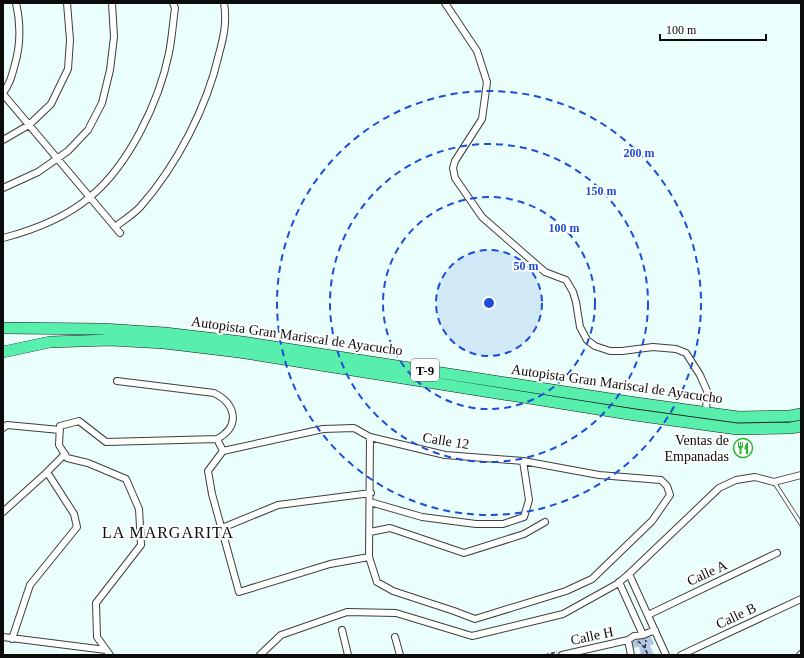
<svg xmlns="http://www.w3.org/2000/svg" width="804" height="658" font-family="'Times New Roman',serif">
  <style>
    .park { fill: url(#park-crowns) }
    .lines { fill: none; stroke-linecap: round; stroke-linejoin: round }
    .lane-casing { stroke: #3e3e3e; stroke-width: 4.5 }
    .street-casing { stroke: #3e3e3e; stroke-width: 8 }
    .highway-casing { stroke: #1c1c1c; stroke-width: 12 }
    .path { stroke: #2d2d2d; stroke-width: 1.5; stroke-dasharray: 4 2; stroke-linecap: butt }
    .lane { stroke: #fff; stroke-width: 3 }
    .street { stroke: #fff; stroke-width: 6 }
    .highway { stroke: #57efab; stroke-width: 11 }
    .ring { fill: none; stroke: #1d4ed8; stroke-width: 2; stroke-dasharray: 7 5 }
    .labels { text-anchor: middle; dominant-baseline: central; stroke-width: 4; stroke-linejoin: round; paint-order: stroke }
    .shield { fill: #fff; stroke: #545454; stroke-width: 1 }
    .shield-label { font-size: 13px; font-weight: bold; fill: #0b0b0b }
    .street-label { font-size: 14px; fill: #0b0b0b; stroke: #fff }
    .poi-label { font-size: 14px; fill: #0b0b0b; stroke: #fff; text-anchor: end }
    .quarter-label { font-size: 16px; letter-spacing: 1px; fill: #0b0b0b; stroke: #fff }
    .centre { fill: #1d4ed8; stroke: #fff; stroke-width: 2 }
    .ring-label { font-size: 12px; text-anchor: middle; font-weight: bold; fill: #1d4ed8; stroke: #fff; stroke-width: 4; stroke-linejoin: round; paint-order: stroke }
  </style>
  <defs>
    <pattern id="park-crowns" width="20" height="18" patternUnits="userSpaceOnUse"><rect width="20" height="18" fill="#b6cae7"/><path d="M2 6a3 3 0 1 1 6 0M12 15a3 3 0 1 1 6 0" fill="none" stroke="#9bacc5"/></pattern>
  </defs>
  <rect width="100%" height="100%" fill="#eafefc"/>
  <path class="park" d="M646,636L651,637L654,643L650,646L654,655H641L639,647L633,648L632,641Z"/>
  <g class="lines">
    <defs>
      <path id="lane" d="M774,482L801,524"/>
      <path id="street" d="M445,3L477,51L487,82L482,119L455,161L453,168L455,178L482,217L545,272L566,280L569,285L573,292L576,302L580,327L587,340L595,346L610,351H622L653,347L676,349L686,353L700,375L707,391L706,412
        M3,93C10,84 12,75 15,64C21,43 21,25 16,3
        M3,94L120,233
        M3,140L29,125L51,104L68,69L70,40L67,3
        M3,188L38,172L68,151L88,130L102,103L110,70L114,37L112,3
        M115,227C124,220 134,214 141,206C177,165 207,107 219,54C224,36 227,21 224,3
        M3,238C34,230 65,218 90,197C129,165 159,102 169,53C172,38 173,22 175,8L173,3
        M117,381L214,393C236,404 241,426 217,439
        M3,428L7,425L60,430
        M223,451L323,429L354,428L370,437L445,455L523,461L599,475L661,480L667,486L670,495L652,521L592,579L566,591L475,619L454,611L393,591L377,582L369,557L370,437
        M223,451L208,471L212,494L239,592L330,564L369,557
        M370,502L422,517L476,524H503L524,517L529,500L523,461
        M3,512L44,475L65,454
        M222,528L278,505L371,493
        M370,532L390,528L464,553L524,534L545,522
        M629,574L666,655
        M619,582L643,635
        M648,615L777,553
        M342,630L348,655
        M3,637L106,650
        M395,637L400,655
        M12,639L30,585L77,527L74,514L47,472
        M110,655L97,637L96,603L141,545L139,509L126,479L88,463L67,458L59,445L60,426L79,421L106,442L217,439L223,451
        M260,655L281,635L347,612L396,613L472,636L563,614L617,584L629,574L719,488L736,480L755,477L774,482L801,475
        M562,655L628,640
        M631,655L628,640L634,636L643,635L655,630
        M681,655L801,599
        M800,655L801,654"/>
      <path id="highway" d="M3,328L103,329L165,333L242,342L636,403L738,417L790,416L801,414
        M3,352L50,342L110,340L164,343L239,352L635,415L737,429L791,428L801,426"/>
    </defs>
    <use href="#lane" class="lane-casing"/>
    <use href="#street" class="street-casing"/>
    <use href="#highway" class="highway-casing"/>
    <path class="path" d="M638,641L645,648L648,655
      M645,648L646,640
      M545,655L557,652"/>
    <use href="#lane" class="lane"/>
    <use href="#street" class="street"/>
    <use href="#highway" class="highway"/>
  </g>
  <circle cx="489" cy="303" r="53" fill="#1d4ed8" fill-opacity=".12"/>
  <g class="ring">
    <circle cx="489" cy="303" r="53"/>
    <circle cx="489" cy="303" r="106"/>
    <circle cx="489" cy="303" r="159"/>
    <circle cx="489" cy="303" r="212"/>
  </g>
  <defs>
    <symbol id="restaurant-ring" viewBox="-11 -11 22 22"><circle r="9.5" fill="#fff" stroke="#29b52f" stroke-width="1.5"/><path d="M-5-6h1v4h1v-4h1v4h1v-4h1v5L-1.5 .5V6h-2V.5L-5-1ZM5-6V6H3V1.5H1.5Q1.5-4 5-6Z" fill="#29b52f"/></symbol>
  </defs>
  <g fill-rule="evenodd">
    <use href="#restaurant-ring" x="732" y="437" width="22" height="22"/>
  </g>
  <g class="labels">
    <rect class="shield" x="411" y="359" width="28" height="22" rx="3"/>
    <g class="shield-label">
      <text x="425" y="370">T-9</text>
    </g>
    <g class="street-label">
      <text transform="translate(297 336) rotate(8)">Autopista Gran Mariscal de Ayacucho</text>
      <text transform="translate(617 384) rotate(8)">Autopista Gran Mariscal de Ayacucho</text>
      <text transform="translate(446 441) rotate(9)">Calle 12</text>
      <text transform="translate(707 573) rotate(-25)">Calle A</text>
      <text transform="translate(736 616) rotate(-25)">Calle B</text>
      <text transform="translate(592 636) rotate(-12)">Calle H</text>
    </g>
    <g class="poi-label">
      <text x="729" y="440">Ventas de<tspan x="729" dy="16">Empanadas</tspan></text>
    </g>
    <g class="quarter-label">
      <text x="168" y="532">LA MARGARITA</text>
    </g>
  </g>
  <circle cx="489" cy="303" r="6" class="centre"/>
  <g class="ring-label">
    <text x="639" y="157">200 m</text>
    <text x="601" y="195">150 m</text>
    <text x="564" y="232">100 m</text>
    <text x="526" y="270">50 m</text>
  </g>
  <rect width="804" height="658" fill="none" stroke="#0b0b0b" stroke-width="8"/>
  <path d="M660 34v6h106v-6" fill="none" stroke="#0b0b0b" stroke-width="2"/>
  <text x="666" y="34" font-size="12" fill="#0b0b0b" stroke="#ffffff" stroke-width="3" paint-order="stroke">100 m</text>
</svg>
